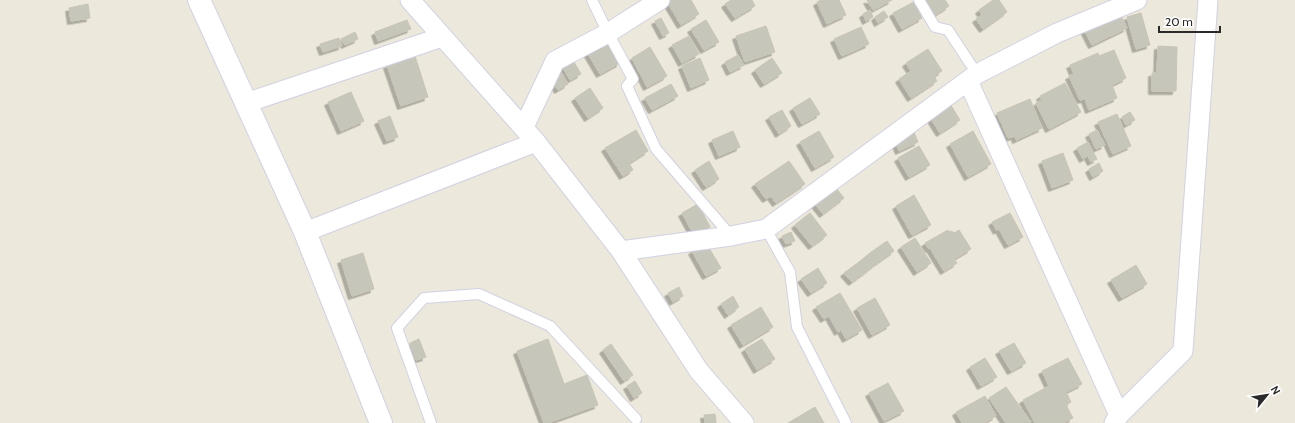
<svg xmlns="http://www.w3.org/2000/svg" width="1295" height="423" font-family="Cabin,sans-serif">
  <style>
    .building { fill: #c7c6ba; stroke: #c7c5b5; filter: url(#shadow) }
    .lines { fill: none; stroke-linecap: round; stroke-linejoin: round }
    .service-casing { stroke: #d1d1e3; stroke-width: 12 }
    .minor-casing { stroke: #d1d1e3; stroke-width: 21 }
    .tertiary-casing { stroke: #d1d1e3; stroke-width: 24 }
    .service { stroke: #fff; stroke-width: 10 }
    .minor { stroke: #fff; stroke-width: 19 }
    .tertiary { stroke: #fff; stroke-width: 22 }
  </style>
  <defs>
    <filter id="shadow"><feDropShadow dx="-3.5" dy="3.5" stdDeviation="0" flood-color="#0004"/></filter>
  </defs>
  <rect width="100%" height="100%" fill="#ece8db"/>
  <path class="building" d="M666,0H691L699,14L681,25Z
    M731,0H752L755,6L735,18L725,4Z
    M821,0H839L846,15L827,24L817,2Z
    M867,0H892L873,10Z
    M925,0H945L949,6L935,15Z
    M993,0H999L1007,12L983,29L976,19L982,15L979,10Z
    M914,2L922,18L902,29L893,13Z
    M88,4L90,18L71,21L69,8Z
    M870,10L873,17L866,21L863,14Z
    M884,11L888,17L878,23L875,17Z
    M1119,12L1127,28L1092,45L1084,29Z
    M1141,13L1150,45L1136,49L1127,17Z
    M661,18L669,33L663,36L655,21Z
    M407,20L411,29L378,41L375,32Z
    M706,20L719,42L704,50L691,29Z
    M766,26L775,52L745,62L736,36Z
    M861,27L869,44L842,56L834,39Z
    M355,32L358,39L345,45L341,39Z
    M604,33L620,63L600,74L583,45Z
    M689,36L699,54L682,63L672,45Z
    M339,38L342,46L323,52L320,44Z
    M1158,46L1177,47L1176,91H1152V73H1157Z
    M650,47L667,76L647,87L632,58Z
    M928,49L942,71L934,76L937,81L911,98L899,79L911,71L906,63Z
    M1114,50L1126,78L1112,85L1117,98L1089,110L1085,99L1080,100L1069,76L1074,74L1070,65L1098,53L1099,56Z
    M570,55L581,74L570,80L559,61Z
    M738,55L744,65L730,72L725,62Z
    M415,56L428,97L401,106L387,65Z
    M700,58L709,80L691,88L682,66Z
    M772,58L782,73L764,84L755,70Z
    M560,70L568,84L558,90L549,76Z
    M1065,83L1081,112L1049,129L1036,103L1042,100L1040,96Z
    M671,84L678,96L652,110L645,98Z
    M590,88L603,108L588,118L575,98Z
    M351,92L364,121L341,131L328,102Z
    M810,98L820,114L802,124L793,108Z
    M1030,99L1042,128L1016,140L1015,136L1008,138L997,113Z
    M950,104L960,120L940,133L930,117Z
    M782,110L791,126L779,134L769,117Z
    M1130,112L1135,120L1126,125L1122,117Z
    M1117,114L1131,146L1113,154L1098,122Z
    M390,116L398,137L387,141L378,121Z
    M636,130L648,151L629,163L633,170L623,176L605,148Z
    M913,130L918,142L899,151L894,138Z
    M1097,130L1105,145L1096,149L1089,134Z
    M733,131L740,147L719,156L712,140Z
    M819,131L834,157L815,168L800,142Z
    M973,131L991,164L968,177L950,144Z
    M1088,142L1097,159L1091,162L1088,156L1083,159L1077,148Z
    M919,146L930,165L909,177L898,158Z
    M1063,153L1073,180L1052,188L1042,161Z
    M709,161L719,179L706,187L695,170Z
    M789,161L805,184L776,203L771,196L766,199L755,184Z
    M1099,163L1103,171L1093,177L1089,169Z
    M832,183L844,198L823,214L811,199Z
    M914,195L931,225L912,235L896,206Z
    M698,204L710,227L694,235L682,213Z
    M810,213L827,235L812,246L795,225Z
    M1010,213L1023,237L1008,245L999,229L997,231L992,222Z
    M948,230L949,232L952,231L954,233L959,230L971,249L954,259L957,263L944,271L930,248L929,249L925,243Z
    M791,232L795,241L786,244L782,236Z
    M915,238L931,263L917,272L901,247Z
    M887,241L894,251L877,263L870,253Z
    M706,243L721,268L706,276L692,251Z
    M363,253L374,289L352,296L341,260Z
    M870,253L877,263L867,271L859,262Z
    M859,262L867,271L852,282L844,273Z
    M1136,265L1147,284L1122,298L1111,280Z
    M818,268L827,283L811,293L801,279Z
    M679,287L683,296L673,302L668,293Z
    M840,293L862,330L846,339L841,330L838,332L829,316L824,319L816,307Z
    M733,296L739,307L728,315L721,304Z
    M875,298L890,325L872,335L857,308Z
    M761,307L773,327L743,345L731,325Z
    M419,339L426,357L416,360L410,343Z
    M548,339L564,384L587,375L598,405L548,423H544L517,351Z
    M762,339L775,359L757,370L745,349Z
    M1014,343L1026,363L1011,371L999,351Z
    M611,344L633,375L624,381L603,350Z
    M985,358L997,377L981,386L970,367Z
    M1068,358L1082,384L1066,392L1071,402L1066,405L1073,418L1063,423H1035L1023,400L1049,386L1042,371Z
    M635,381L642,393L634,398L627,386Z
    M888,383L904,411L884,421L869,393Z
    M1006,387L1031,422L1030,423H1006L989,398Z
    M985,396L996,416L984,423H962L956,412Z
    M815,407L824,423H788Z
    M715,414L716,423H705L704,415Z"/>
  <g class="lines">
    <defs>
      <path id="service" d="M592,0L608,33L633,79L627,86L656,149L731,236
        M919,0L935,27L948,30L977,74
        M766,229L790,272L797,327L846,423
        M431,423L397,328L424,298L479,294L550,326L636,419"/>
      <path id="minor" d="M410,0L536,142L621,251L699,371L744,423
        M968,81L1119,415
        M246,103L442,37
        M524,127L555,61L608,33L660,0
        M305,232L536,142
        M621,251L731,236L766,229L977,74L1057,33L1137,0
        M1114,423L1119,415L1183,351L1208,0"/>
      <path id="tertiary" d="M199,0L305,232L381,423"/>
    </defs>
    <use href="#service" class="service-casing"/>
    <use href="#minor" class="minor-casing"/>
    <use href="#tertiary" class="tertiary-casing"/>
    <use href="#service" class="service"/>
    <use href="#minor" class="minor"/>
    <use href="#tertiary" class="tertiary"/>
  </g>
  <g transform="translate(1267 395) rotate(60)" stroke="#ffffff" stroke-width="3" paint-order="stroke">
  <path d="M0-3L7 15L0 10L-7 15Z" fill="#2a2a2a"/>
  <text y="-6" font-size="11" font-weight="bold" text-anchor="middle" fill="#2a2a2a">N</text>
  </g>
  <path d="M1159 26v6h61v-6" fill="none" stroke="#2a2a2a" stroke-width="2"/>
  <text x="1165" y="26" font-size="12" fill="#2a2a2a" stroke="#ffffff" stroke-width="3" paint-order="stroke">20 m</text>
</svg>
